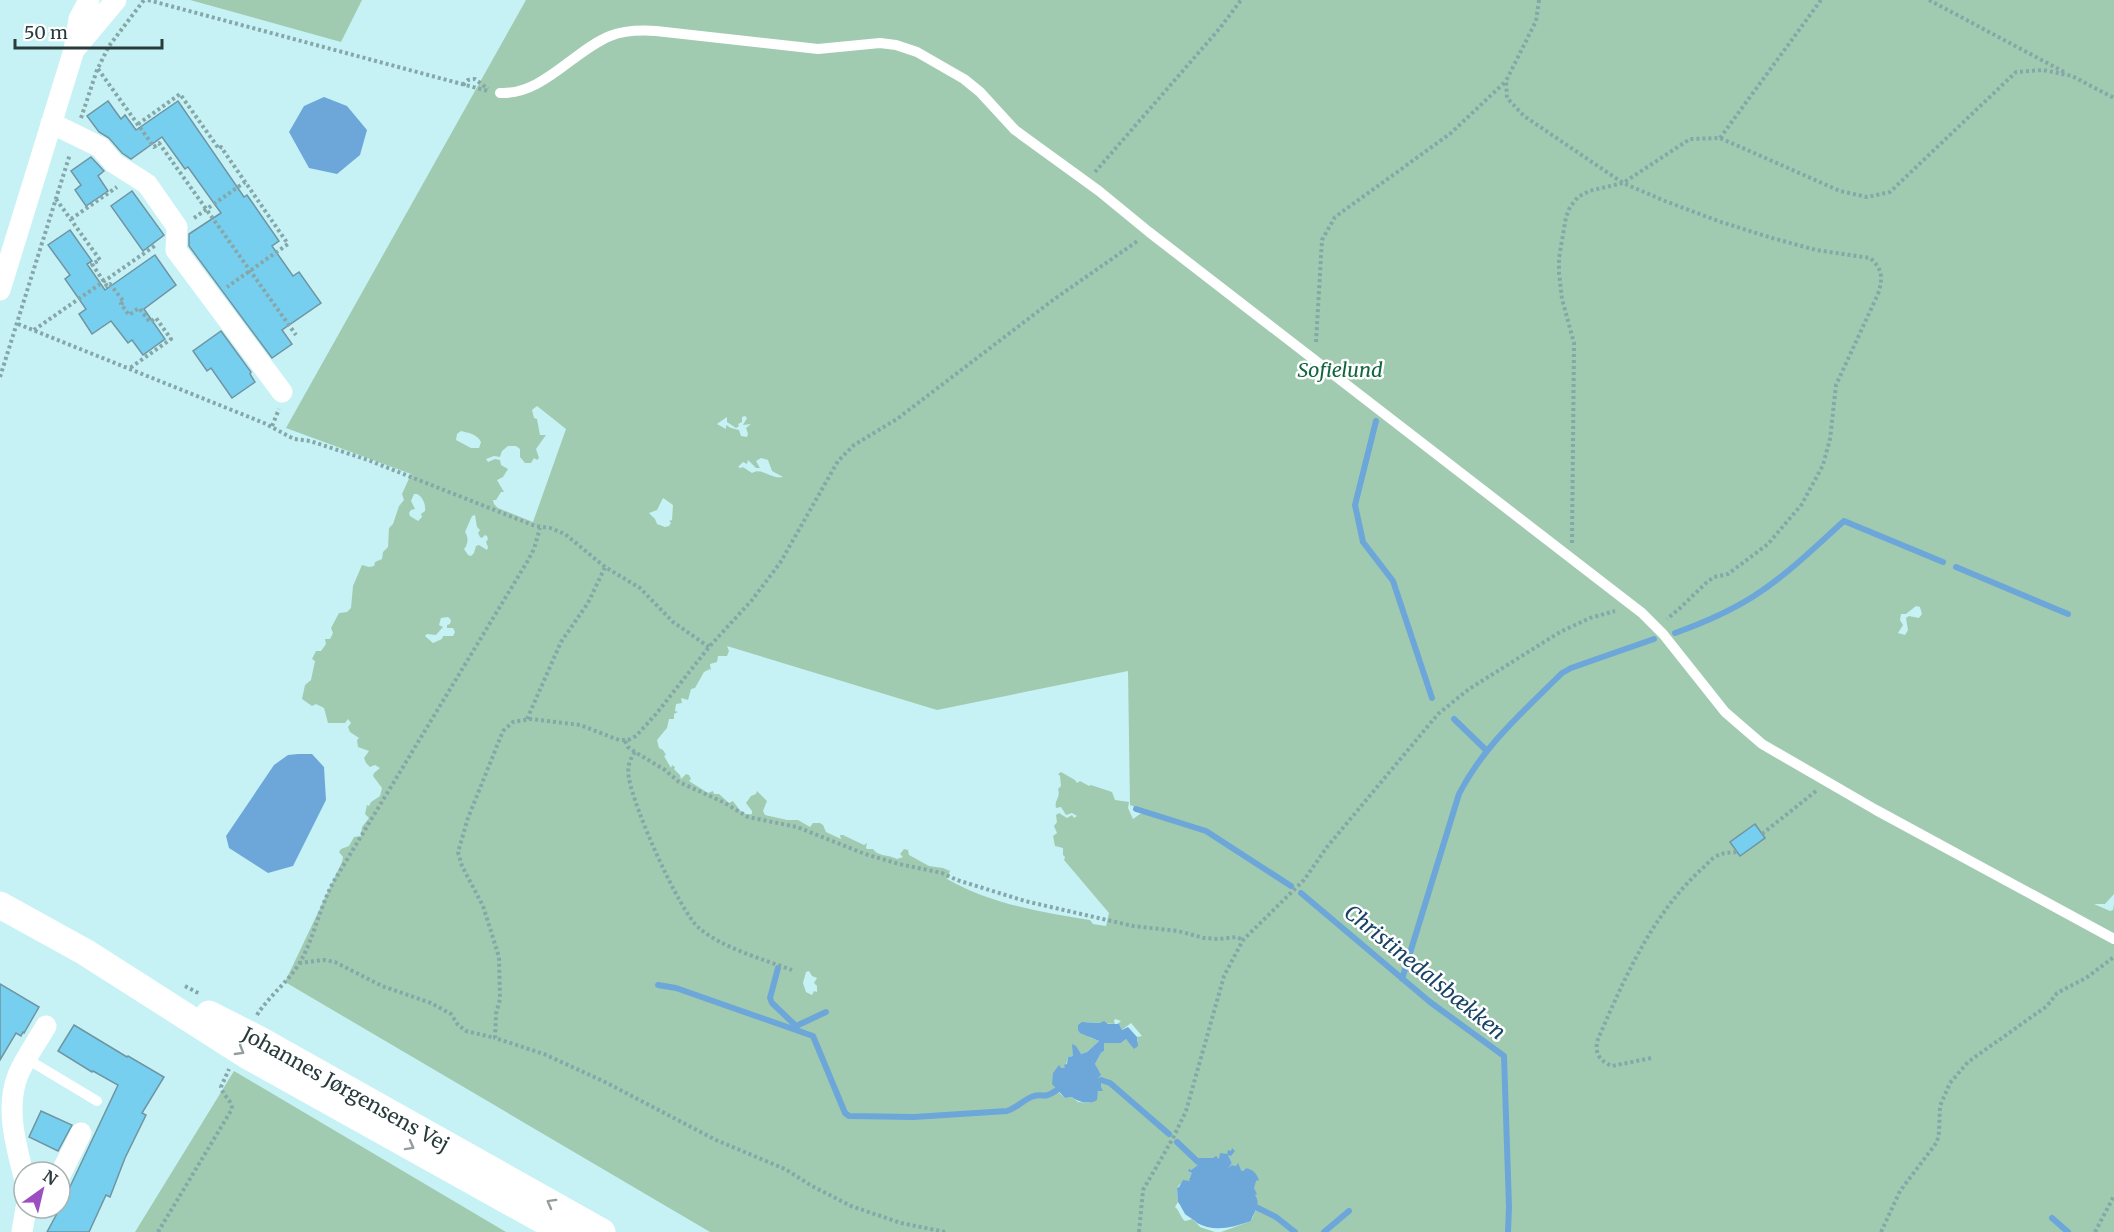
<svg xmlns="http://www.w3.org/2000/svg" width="2114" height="1232" font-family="Merriweather,serif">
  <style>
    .green { fill: #a1cbb0; fill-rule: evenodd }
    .water { fill: #6da7da }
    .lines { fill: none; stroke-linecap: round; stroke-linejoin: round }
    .stream { stroke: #6da7da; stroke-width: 6 }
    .building { fill: #77cfef; stroke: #6f94a2; stroke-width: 1.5 }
    .path { stroke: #86a7a9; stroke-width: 4; stroke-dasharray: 3 3; stroke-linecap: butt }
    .service { stroke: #fff; stroke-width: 10 }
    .minor { stroke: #fff; stroke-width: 21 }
    .tertiary { stroke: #fff; stroke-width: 27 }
    .oneway { stroke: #949d9e }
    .labels { text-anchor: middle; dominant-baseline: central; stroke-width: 5; stroke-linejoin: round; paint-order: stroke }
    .park-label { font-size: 20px; font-style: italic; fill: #11653d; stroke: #fff }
    .street-label { font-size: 20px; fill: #293b3c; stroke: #fff }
    .water-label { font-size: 21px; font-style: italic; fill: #184366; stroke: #fff }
  </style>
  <rect width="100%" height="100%" fill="#c6f2f5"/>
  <path class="green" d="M190,0H362L341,42Z
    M526,0H2114V894L2105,904H2094L2110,911L2113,910L2114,904V1232H1221L1251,1221L1257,1208L1254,1188V1172L1246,1168L1243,1171L1233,1165L1230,1168H1228L1232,1163L1228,1155L1231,1151L1218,1160H1200L1197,1164L1199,1165L1191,1170L1189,1168L1188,1171L1193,1173L1189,1178L1191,1181L1180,1184L1177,1188L1178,1202L1175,1207C1180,1211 1180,1217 1185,1221L1193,1219L1200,1227L1215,1232H710L285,982L342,862L343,857L339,852L341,849L349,846L354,837L361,836L362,827L369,818L365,814L367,805L369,806L371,802L380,796L382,788L373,776L374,773L380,768L375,765L370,767L366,763L364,758L369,751L358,747L357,740L359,738L350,732L348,727L351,723L348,719L345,723H328L324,708L316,704L312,706L302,699L305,685L311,680L315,661L312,659L316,651H321L326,644L325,639H330L333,633L331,628L339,613L347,612L351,608L353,586L362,565L369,567L374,566L375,562L382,559L383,552L388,547L389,528L393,524L399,506L404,500L402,494L411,474L286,428ZM537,406L566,429L533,522L498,508L494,504L493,500H496L501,492H504L497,480L503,477L508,469L501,465L500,460L495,459L488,462L486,459L494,456L500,457L502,451L508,446H516L520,449V457L525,463H531L534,458L537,460L539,458L536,449L546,435H540L537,419L534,418L532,410ZM745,416L747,418L743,425L751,424L746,428L748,434L747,437L741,436L739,430L731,428L726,425V429L717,424L727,417V422L736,428L739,426L738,424L742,422V417ZM461,431C469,433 477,434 481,442L479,448H471L456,440L457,434ZM761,458L768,460L772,471L783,477C770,479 762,467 752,473L743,467L741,468L738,467L743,462L747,464L748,460L756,468H760L756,461ZM414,494H417C423,497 426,505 425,511L421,514L422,517L418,521L410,516L409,513L411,510L415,509L411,501ZM663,498L673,505L672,520L669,521L671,523L669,526L665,527L657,524L655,519L649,513L657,510ZM475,515L477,527L480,530L478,533L480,537L482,538L485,535L487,536L488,539L486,542L488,547L487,550L479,545L476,546L474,553L471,556L468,555L464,549C468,545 469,537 465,532L472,516ZM1916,606L1920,607L1922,614L1919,618L1909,616L1906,618L1908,630L1905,635L1898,633L1903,625L1900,620L1901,614H1906ZM448,617L451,620L450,624L447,625V628H453L455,632L453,636H443L442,639L433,643L425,636L427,634L436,635L443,627L439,625L441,618ZM727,646L937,710L1128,671L1130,805L1149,813L1140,814L1133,819L1128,808L1129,802L1115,800L1112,792L1091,785L1089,786L1080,781L1077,783L1075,780L1061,772L1058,774L1060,776L1061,786L1058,789C1061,797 1054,800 1056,808L1061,807L1066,815L1072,813L1077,816L1074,818L1072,815L1067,818L1059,813L1056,815L1057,822L1054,826L1057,833L1053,836L1055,846L1063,848V855L1065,857L1064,860L1109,913L1106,926L1093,924L1090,920C1040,912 991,904 947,879L950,871L943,868L929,866L909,855L908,850L904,849L900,854L903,857L897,859C888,854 878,857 873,849H867L866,848L867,843L864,845L843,835H840L841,839L826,832L823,825L820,823H813L810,827L798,820H787L765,815L763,811L767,801L757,791L756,794L751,796L746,803L752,811V814C741,816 738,807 733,801L729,803L719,794H714L713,791L708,793L689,781L691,779L689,775L686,774L681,779L680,775L674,769L675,767L672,765L671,768L664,756L666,755L663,750L659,748L657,740L667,728L669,719H674V714L678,712L675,711L676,704L682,703L681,698L688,700L691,689L695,688L704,672L710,669L711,671L710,664L717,662L718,656H727L729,651ZM809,971L812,976L817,978L814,983L817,986V992L814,991L812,995L806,992L803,983L806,972ZM1115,1019L1121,1021L1117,1024L1120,1026L1122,1030L1131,1023L1142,1036L1137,1037L1138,1042H1129L1126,1039L1121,1043H1103L1104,1051L1101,1053L1095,1064L1099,1080H1101C1100,1091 1097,1095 1089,1103L1078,1102L1072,1097L1065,1098L1055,1089L1059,1066L1060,1068L1065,1069L1068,1057L1073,1056L1077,1050L1081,1054L1087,1052L1099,1041L1089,1037L1086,1022L1115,1024L1114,1021Z
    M234,1071L506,1232H135Z"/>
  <path class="water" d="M324,97L347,106L367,130L360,155L337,174L309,168L289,132L304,106Z
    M298,754H312L324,767L326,800L293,866L268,873L229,848L226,836L274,765L288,755Z
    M1104,1021L1108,1024H1119L1122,1030L1128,1027L1137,1037L1138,1046L1134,1049L1126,1039L1121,1043H1104V1051L1101,1053L1095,1064L1101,1075L1098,1078L1101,1080V1087L1103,1091H1098L1097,1100C1090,1105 1078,1102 1072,1097L1065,1098L1052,1084L1053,1073L1059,1065L1061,1068H1065L1064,1065L1067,1064L1068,1057L1073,1056L1072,1044L1076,1046L1081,1054L1087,1052L1099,1041L1080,1033L1078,1030V1025L1082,1022L1100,1023Z
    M1232,1148L1235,1151L1231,1156L1228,1155L1232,1163L1228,1168L1232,1165L1236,1166L1238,1163L1241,1170L1243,1171L1246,1168C1254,1170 1256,1173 1259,1180L1256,1181L1254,1188L1257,1194L1255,1195C1262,1205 1253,1213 1251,1221C1232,1228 1213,1232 1197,1223C1194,1219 1188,1217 1185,1214C1182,1209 1181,1206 1178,1202L1177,1188L1179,1187L1183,1180L1190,1181L1189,1179L1192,1173L1188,1171L1189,1168L1191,1170L1198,1165L1195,1164L1199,1161V1158H1213L1216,1156L1219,1159L1220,1153L1227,1154L1228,1150L1231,1151Z"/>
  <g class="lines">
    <path class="stream" d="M1376,421L1355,505L1363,542L1393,581L1432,698
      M1956,567L2068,614
      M1675,633C1703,623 1729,612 1754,596C1787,575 1815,547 1844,521L1943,562
      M1454,719L1486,750
      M1136,809L1206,831L1291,886
      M1301,893L1430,1002L1504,1056L1509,1207L1508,1232
      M778,968L770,998L772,1003L795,1025
      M1402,979L1459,794C1484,745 1524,711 1562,673L1571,668L1654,639
      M658,985L676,988L813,1036L845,1113L849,1116L914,1117L1007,1111C1017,1108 1024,1099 1034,1096C1045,1093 1042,1100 1057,1090
      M794,1027L826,1012
      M1101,1080L1110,1083L1169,1134
      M1177,1142L1197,1161
      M1258,1208L1276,1217L1295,1232
      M2052,1218L2068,1232
      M1324,1232L1349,1211"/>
  </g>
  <path class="building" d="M108,101L121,119L125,115L136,130L178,101L244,197L247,195L279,241L272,246L293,276L299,272L321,303L282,330L292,344L272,358L189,246V234L221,213L188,167L185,169L162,137L131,159L122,153L109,138L99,132L87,116Z
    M91,157L104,171L98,176L108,191L86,206L75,190L81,185L71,171Z
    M132,191L164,235L143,251L111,206Z
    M70,230L92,261L87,264L105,290L155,255L176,285L144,309L165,339L143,355L132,340L128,343L111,321L92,334L79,314L86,309L65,279L70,275L48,245Z
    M221,331L251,372L250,374L255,382L232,398L211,368L207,371L193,351Z
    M1755,824L1765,838L1740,856L1730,842Z
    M0,984L39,1007L24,1033L23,1032L21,1036L16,1033L0,1060Z
    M74,1025L127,1057L128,1056L164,1077L142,1113L146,1115L125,1158L110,1197L106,1195L89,1232H47L60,1208L118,1085L93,1071L92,1072L58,1051Z
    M41,1111L72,1125L58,1151L29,1137Z"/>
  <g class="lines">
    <path class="path" d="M148,0L488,91
      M1539,0L1536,21L1506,81L1507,98L1524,116L1623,183L1665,201L1721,222L1772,238L1816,250L1870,258C1883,269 1883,279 1878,294L1836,385L1830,439L1823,465L1802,504L1768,544L1728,574L1714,577L1707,582L1679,609L1667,619
      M1929,0L2066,73
      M98,69L154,147L159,143L296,335
      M463,85L468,80L475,79L488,89
      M81,118L97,70L109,46L144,0
      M138,124L180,94L219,149L221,147L288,244L227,287
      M1720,138L1821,0
      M1095,172L1220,28L1241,0
      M56,199L100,260L92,264L107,286L110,284L124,302L121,304L129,315L139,308L150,322L156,318L171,339L130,368
      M194,218L245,182
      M71,219L117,187
      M18,324L264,423L294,439L310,441L368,460L535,526L550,528L565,534L605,567L640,588L673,622L709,647
      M34,330L156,245
      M1316,342L1322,240L1335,217L1451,133L1505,82
      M0,377L70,154
      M272,426L279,409
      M1572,543L1574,343L1562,299L1559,273V258L1566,217L1570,207L1578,197L1589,191L1623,183L1690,139L1720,138L1840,191L1867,197L1890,192L2016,72L2043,70L2072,76L2114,98
      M527,719L561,642L588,603L605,567
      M625,741L628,747L635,752L665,770L679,782L723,802L748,817L797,827L865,854L899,864L942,873L957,880L1025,901L1133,926L1178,931L1204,938L1219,939L1237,937L1243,940
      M635,752C629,760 627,769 629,778C633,806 679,911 699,928C722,948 763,959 792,970
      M1762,834L1816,791
      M299,963L324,960L335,962L382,986L431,1003L451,1014L458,1025L466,1031L495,1038
      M185,986L200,994
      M257,1015C269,996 287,983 299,964C314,939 319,908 334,881L527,562L534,549L540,528
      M1651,1058L1612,1066C1599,1061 1594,1052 1598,1039C1625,977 1653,912 1705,866C1708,863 1711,859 1715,857C1723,852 1729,853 1737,852
      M158,1232L232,1109C232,1100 223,1096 221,1087L229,1069
      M945,1232L901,1223L851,1206L812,1186L785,1169L716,1140L605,1082L544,1054L495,1038L496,1014L500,999L499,957L483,906L462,866L458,852L468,818L503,731L513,722L531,719L580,725L619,740H628L636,736L656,714L709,647L752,600L780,563L838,461L854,445L897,419L1053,300L1139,240
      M1139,1232L1143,1190L1173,1138L1186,1111L1224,976L1243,940L1304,880L1327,847L1438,714L1469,689L1560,632L1590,618L1615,611
      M1881,1232L1900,1191L1937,1142L1939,1132L1940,1106L1950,1083L1968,1062L2047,1006L2057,993L2086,978L2114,957
      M2095,1232L2114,1196"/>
    <path class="service" d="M500,93C543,95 573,51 610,36C625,30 641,30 656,31L818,49L880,43L896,45L917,52L964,79L980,92L1015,130L1099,191L1149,232L1642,613L1663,634L1725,712L1762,744L1876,810L2114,939
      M27,1059L97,1101"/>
    <path class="minor" d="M75,49L116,0
      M51,123L100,147L114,163L147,184L177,227L176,250L282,392
      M0,290L74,50L79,19L89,0
      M60,1175L81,1133
      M24,1177C16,1145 5,1108 18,1075C25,1058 37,1042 46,1026
      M22,1232L26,1208"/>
    <g class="tertiary">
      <path d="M0,905L85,952L248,1056L564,1232"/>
      <path id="s1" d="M209,1014L260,1040L602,1232"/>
    </g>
  </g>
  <defs><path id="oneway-chevron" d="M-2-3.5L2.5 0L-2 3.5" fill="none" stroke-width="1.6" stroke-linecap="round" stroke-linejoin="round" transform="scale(1.5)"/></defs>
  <g class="oneway">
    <use href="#oneway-chevron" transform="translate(240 1051) rotate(31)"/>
    <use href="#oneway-chevron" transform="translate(410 1146) rotate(29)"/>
    <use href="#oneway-chevron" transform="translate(551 1203) rotate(-151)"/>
  </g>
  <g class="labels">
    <g class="park-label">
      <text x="1340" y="369">Sofielund</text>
    </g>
    <g class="street-label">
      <text stroke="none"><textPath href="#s1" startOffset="156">Johannes Jørgensens Vej</textPath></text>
    </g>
    <g class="water-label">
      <text transform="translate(1425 972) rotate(39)">Christinedalsbækken</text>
    </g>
  </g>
  <g transform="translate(42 1190) rotate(34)"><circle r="28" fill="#ffffff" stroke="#a9b1b1" stroke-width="1.5"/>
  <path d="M0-4.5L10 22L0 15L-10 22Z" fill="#9c4fc0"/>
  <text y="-9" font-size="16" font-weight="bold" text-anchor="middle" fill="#293b3c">N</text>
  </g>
  <path d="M15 39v9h147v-9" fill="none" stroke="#293b3c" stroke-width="3"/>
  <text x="24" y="39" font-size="18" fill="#293b3c" stroke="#ffffff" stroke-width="4.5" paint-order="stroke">50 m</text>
</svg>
